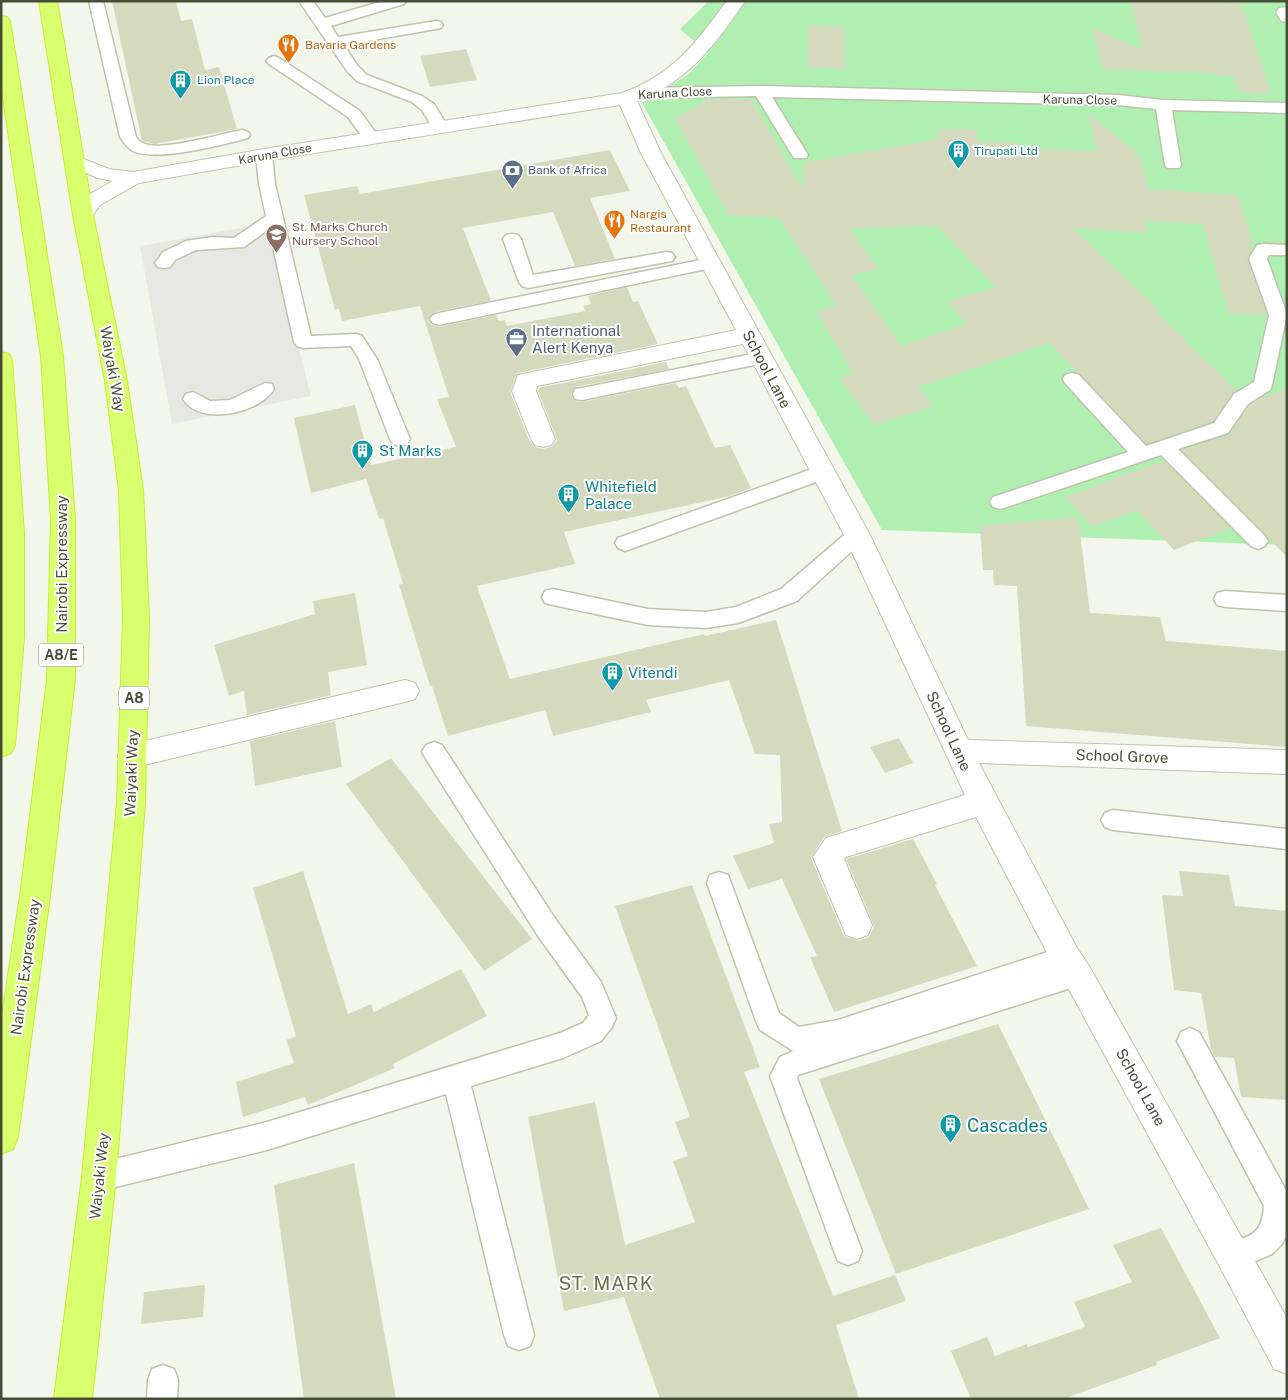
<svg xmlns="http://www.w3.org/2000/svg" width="1288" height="1400" font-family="'Public Sans',sans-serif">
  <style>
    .green { fill: #b0efb2 }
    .parking { fill: #e7e8e2 }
    .building { fill: #d5dabf; fill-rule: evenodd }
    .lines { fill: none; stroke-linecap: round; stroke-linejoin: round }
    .lane-casing { stroke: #bec4ac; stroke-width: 3 }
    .street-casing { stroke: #bec4ac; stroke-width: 2 }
    .highway-casing { stroke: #c5f02c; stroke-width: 2 }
    .lane { fill: #fff; fill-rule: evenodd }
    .street { fill: #fff; fill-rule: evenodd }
    .highway { fill: #daff6e; fill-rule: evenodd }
    .labels { text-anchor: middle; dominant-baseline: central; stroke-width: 4; stroke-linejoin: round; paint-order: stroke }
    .far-food-label { font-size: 12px; fill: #c56008; stroke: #fff; text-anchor: start }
    .far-culture-label { font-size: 12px; fill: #0d838f; stroke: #fff; text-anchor: start }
    .far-street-label { font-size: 12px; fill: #484d37; stroke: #fff }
    .far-service-label { font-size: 12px; fill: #4e5e75; stroke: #fff; text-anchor: start }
    .far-education-label { font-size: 12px; fill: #785e54; stroke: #fff; text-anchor: start }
    .shield { fill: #fff; stroke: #7f8273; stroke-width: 1 }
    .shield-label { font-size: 14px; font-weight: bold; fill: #484d37 }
    .service-label { font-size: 15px; fill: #4e5e75; stroke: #fff; text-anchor: start }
    .street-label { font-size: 15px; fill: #484d37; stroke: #fff }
    .culture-label { font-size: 15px; fill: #0d838f; stroke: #fff; text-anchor: start }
    .near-culture-label { font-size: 18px; fill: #0d838f; stroke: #fff; text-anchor: start }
    .near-neighbourhood-label { font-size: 19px; letter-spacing: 1px; fill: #6a714d; stroke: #fff }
  </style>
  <rect width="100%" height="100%" fill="#f3f7eb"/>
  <path class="green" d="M709,1H1287V545L882,530L642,103L689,74L708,53L680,29Z"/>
  <path class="parking" d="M267,223L311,396L172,424L140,246Z"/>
  <path class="building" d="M112,1H176L181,21L192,19L205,70L219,67L237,129L155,144L142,141Z
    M1131,1L1241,3L1271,94L1238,92L1234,76L1213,75L1212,73L1103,69L1092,28L1142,49Z
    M808,25L845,27V69L807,67Z
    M466,49L477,80L430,87L420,56Z
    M709,99L751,100L803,189L804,163L939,139L937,129H975L978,141L1018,143L1019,148L1097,151L1088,113L1139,155L1148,189L1238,195L1253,244H1249L1251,252L1247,260L1267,315L1229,314L1203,224L1145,221L1147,233L1073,228L1160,311H1155L1187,341L1186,342L1237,390L1232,393L1213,421L1147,444L1049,343L918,387L933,406L875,425L839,378L853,373L816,311L837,306L778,217L729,216L675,118ZM937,226L996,287L947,302L967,324L901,346L852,275L878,269L849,228Z
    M610,150L630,191L590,198L615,259L575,266L553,212L463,228L491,301L438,311L432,314L428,320L432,325L439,327L496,315L499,321L505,320L507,326L585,311L583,306L591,304L588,296L627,287L633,302L638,301L658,344L518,373L510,392L529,440L535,447L543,449L551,447L557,440L538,391L539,388L666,362L669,369L575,387L571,395L575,401L582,402L676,383L679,388L686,386L715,448L730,445L751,488L730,496L564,532L575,564L477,586L510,679L704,634L705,636L776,620L842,831L824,837L811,858L844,936L858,941L869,937L874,926L846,859L913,839L937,884L935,885L977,966L834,1012L810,957L817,956L782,879L748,889L733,856L774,843L769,824L782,822L780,755L755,754L729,680L646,700L651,712L553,736L545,710L448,736L432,686H430L399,585L403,584L383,518L379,519L366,479L311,493L294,418L355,405L371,465L456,447L437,399L449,397L420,306L342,321L339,309L335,310L304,195L357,186L360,194Z
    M1287,389V557L1182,450L1229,435L1249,405L1261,398Z
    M1160,457L1231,528L1174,550L1137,510L1092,527L1065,497L1163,461Z
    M1078,517L1090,613L1160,617L1166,641L1287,651V747L1026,726L1017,586L994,585L993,570H983L980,526Z
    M355,593L367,665L328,672L331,695L247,715L244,691L229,696L214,645L315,614L313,601Z
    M335,721L342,767L255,786L250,741Z
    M899,738L913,763L885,773L870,747Z
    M391,758L532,939L484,971L346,784Z
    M303,871L348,1014L371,1004L374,1012L461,969L487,1016L393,1064L395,1068L308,1105L305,1097L243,1117L236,1082L294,1063L286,1040L296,1036L253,888Z
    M1179,871L1229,875L1235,906L1287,911V1100L1241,1097L1234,1058L1215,1057L1211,1049L1201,993L1174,990L1162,895L1183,896Z
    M692,885L760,1067L744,1072L833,1296L895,1275L906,1301L836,1325L859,1399H660L624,1297L564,1311L528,1117L595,1102L625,1245L695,1222L673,1161L688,1156L675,1122L690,1117L615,906Z
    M998,1024L1089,1209L896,1274L819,1079Z
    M354,1163L396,1399H304L274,1185Z
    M1161,1228L1220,1338L1156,1362L1157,1365L1063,1399H971L951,1351L987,1337L995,1356L1027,1344L1028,1347L1085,1327L1074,1302L1132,1282L1113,1245Z
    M205,1285L203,1317L141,1324L144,1292Z"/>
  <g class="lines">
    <defs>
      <path id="lane" d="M89,1H103L136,137C138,140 141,143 145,144C163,151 221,134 242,130L248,132L250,135L248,138C222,145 156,162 133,151C127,148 124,142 120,137Z
        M299,1H313L325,18L383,1H406L404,4L331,26L338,37L436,21L441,22L443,25L441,28L436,29L344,45L357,65L367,75L422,96L434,104L448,127L446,130H434L422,110L412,102L357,81L347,71Z
        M274,56L279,58L360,111L380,139L378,142H366L348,117L269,64L266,61L269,58Z
        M761,86L1118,95L1163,100L1287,103V113L1172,110L1181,165L1179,168H1167L1165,165L1156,109L1118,105L772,97L808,155L806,158H794L792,155L756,96L643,98L638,96L635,93L638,90L643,88Z
        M264,150L270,152L272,155L275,184L311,336L356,334L362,336L377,359L410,439L407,444L400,446L393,444L390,439L359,359L351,346L303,348L297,346L294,342L269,229L244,247L196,250L175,260L170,267L164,268L158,267L155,263L163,252L186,241L213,237L234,238L266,216L259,184L256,155L258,152Z
        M512,234L518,235L521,239L533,275L666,252L672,253L675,257L672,261L666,262L528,288L522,286L519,282L503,239L506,235Z
        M1263,244L1287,245V255H1269L1267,259L1287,314L1272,385L1270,390L1248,404L1228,433L1178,449L1265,536L1268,541L1265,546L1258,549L1251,546L1161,455L1007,507L1000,509L993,507L990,502L993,497L1128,452L1065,383L1063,379L1065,375L1072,373L1079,375L1146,446L1214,423L1234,394L1254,382L1269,315L1249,259L1257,245Z
        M710,258L716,259L719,263L716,267L439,325L433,323L430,319L433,315L439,313Z
        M762,352L769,354L771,358L769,362L582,400L575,399L573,394L575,389L582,388Z
        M265,383L272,384L274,389C260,413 200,427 183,399L186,394L193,392L210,401L230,400Z
        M823,465L830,467L833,472L830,477L625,551L618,548L615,543L618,538Z
        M857,527L864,530L867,535L864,540L797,601L738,623L706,628L648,625L553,605L545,603L542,597L545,591L553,589L648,609L706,612L736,607L781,589L850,530Z
        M1225,591L1287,595V611L1225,607L1217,605L1214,599L1217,593Z
        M434,742L442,745L556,920L601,982L616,1018L612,1027L601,1041L563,1058L471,1086L534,1335L530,1346L519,1350L508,1346L504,1335L446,1094L267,1150L99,1191L89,1187L85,1177L89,1167L99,1163L267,1122L560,1033L583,1023L589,1015L582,997L538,936L426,759L422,752L426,745Z
        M1113,810L1287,829V849L1113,830L1105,827L1101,820L1105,813Z
        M719,872L728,875L731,883L779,1013L799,1027L838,1020L1066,946L1075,950L1079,958L1077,962L1086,966L1090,974L1086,982L1077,986L798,1075L797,1078L862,1251L858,1261L848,1265L838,1261L834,1251L770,1076L780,1057L793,1051L760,1030L756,1021L707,883L710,875Z
        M1190,1028L1199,1032L1287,1192V1234L1282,1244L1272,1254L1234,1270L1224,1266L1220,1256L1224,1246C1249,1235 1262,1237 1264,1206L1177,1041L1181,1032Z
        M163,1365L174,1369L178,1380L177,1399H147L148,1380L152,1369Z"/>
      <path id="street" d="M727,1H745C715,45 688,82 637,101L661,153L870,535L968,740L1287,750V774L979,763L1077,948L1088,964L1287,1318V1374L1274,1369L1221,1269L1066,984L1055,968L976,817L846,857L844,859L872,925L868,935L857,939L846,935L813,857L826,838L965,795L844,535L743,344L537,386L536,391L555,439L551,445L543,447L535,445L531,439L512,391L518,375L736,330L641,153L620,105L264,161L139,183L100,205L90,219L83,221L76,219L73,215L85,197L113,181L98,178L69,166L66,162L69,158L76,156L109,169L133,172L264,149L622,93C673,75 696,42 727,1Z
        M1287,7V22L1281,21L1276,12L1279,8Z
        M405,680L415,683L419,691L415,699L405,702L132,768L122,764L118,756L122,748L132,744Z"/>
      <path id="highway" d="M39,1H57L93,215L127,381L143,490L149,617L145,803L116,1177L92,1399H54L82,1177L117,803L123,617L119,490L105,381L73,215Z
        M1,16L7,17L10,21L63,356L75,520V679L50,896L18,1137L13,1149L1,1154V1022L20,896L47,679L51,520L41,356L1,84Z
        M1,352L9,354L12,359L24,534V637L15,745L11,753L1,757Z"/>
    </defs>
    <use href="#lane" class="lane-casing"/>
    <use href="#street" class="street-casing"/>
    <use href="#highway" class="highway-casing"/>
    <use href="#lane" class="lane"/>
    <use href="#street" class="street"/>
    <use href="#highway" class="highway"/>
  </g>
  <defs>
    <symbol id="restaurant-pin" viewBox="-11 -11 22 30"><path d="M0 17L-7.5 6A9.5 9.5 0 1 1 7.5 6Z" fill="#e8710a" stroke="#fff"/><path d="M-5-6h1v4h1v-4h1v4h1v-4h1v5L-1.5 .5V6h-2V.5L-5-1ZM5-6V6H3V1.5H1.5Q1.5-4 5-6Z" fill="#fff"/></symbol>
    <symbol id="building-pin" viewBox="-11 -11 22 30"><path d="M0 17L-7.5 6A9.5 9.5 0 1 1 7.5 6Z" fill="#0f9aa8" stroke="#fff"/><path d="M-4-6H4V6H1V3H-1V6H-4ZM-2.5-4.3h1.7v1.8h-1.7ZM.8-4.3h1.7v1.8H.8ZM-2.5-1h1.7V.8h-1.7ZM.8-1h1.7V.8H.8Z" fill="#fff"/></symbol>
    <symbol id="bank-pin" viewBox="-11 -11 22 30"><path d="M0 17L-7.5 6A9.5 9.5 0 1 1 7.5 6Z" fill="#5c6f8a" stroke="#fff"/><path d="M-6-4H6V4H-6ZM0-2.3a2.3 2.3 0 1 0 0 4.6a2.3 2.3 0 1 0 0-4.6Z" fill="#fff"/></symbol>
    <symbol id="school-pin" viewBox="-11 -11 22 30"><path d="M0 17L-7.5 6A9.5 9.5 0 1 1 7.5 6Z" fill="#8d6e63" stroke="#fff"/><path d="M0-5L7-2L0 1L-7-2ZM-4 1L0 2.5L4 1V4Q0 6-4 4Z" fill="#fff"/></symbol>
    <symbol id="office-pin" viewBox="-11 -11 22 30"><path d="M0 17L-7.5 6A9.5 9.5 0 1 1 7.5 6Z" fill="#5c6f8a" stroke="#fff"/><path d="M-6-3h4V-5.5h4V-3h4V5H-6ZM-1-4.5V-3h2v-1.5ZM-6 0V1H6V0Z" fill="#fff"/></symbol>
  </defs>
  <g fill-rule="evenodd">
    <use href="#restaurant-pin" x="276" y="32" width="25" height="34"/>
    <use href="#building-pin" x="168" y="68" width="25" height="34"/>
    <use href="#building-pin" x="946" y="138" width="25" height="34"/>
    <use href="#bank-pin" x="500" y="158" width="25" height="34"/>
    <use href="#restaurant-pin" x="602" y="208" width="25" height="34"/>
    <use href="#school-pin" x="264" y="222" width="25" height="34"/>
    <use href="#office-pin" x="504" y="326" width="25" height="34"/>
    <use href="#building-pin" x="350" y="438" width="25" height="34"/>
    <use href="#building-pin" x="556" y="482" width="25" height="34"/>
    <use href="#building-pin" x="600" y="660" width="25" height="34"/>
    <use href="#building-pin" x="938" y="1112" width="25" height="34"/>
  </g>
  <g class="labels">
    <g class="far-food-label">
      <text x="305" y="45">Bavaria Gardens</text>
      <text x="630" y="214">Nargis<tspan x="630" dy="14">Restaurant</tspan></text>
    </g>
    <g class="far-culture-label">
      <text x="197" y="80">Lion Place</text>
      <text x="974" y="151">Tirupati Ltd</text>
    </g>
    <g class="far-street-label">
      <text transform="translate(675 93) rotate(-3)">Karuna Close</text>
      <text transform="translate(1080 100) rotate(1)">Karuna Close</text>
      <text transform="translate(275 154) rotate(-10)">Karuna Close</text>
    </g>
    <g class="far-service-label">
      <text x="528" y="170">Bank of Africa</text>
    </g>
    <g class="far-education-label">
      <text x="292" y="227">St. Marks Church<tspan x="292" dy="14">Nursery School</tspan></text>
    </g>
    <g class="shield">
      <rect x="38.5" y="643.5" width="45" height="23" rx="4"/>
      <rect x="119" y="686.5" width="30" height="23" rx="4"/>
    </g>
    <g class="shield-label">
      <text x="61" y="655">A8/E</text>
      <text x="134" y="698">A8</text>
    </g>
    <g class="service-label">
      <text x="532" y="330">International<tspan x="532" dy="17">Alert Kenya</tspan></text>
    </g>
    <g class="street-label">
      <text transform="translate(113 369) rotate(80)">Waiyaki Way</text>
      <text transform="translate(767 369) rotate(62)">School Lane</text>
      <text transform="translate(61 564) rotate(-90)">Nairobi Expressway</text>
      <text transform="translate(949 731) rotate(65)">School Lane</text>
      <text transform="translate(1122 756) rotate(2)">School Grove</text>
      <text transform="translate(131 773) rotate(-88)">Waiyaki Way</text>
      <text transform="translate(25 967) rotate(-82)">Nairobi Expressway</text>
      <text transform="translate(1141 1087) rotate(61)">School Lane</text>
      <text transform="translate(99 1176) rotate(-84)">Waiyaki Way</text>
    </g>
    <g class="culture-label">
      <text x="379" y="450">St Marks</text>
      <text x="585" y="486">Whitefield<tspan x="585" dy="17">Palace</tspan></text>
      <text x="628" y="672">Vitendi</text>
    </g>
    <g class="near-culture-label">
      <text x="967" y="1125">Cascades</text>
    </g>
    <g class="near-neighbourhood-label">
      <text x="606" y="1283">ST. MARK</text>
    </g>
  </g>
  <rect width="1288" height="1400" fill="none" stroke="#484d37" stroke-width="5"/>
</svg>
